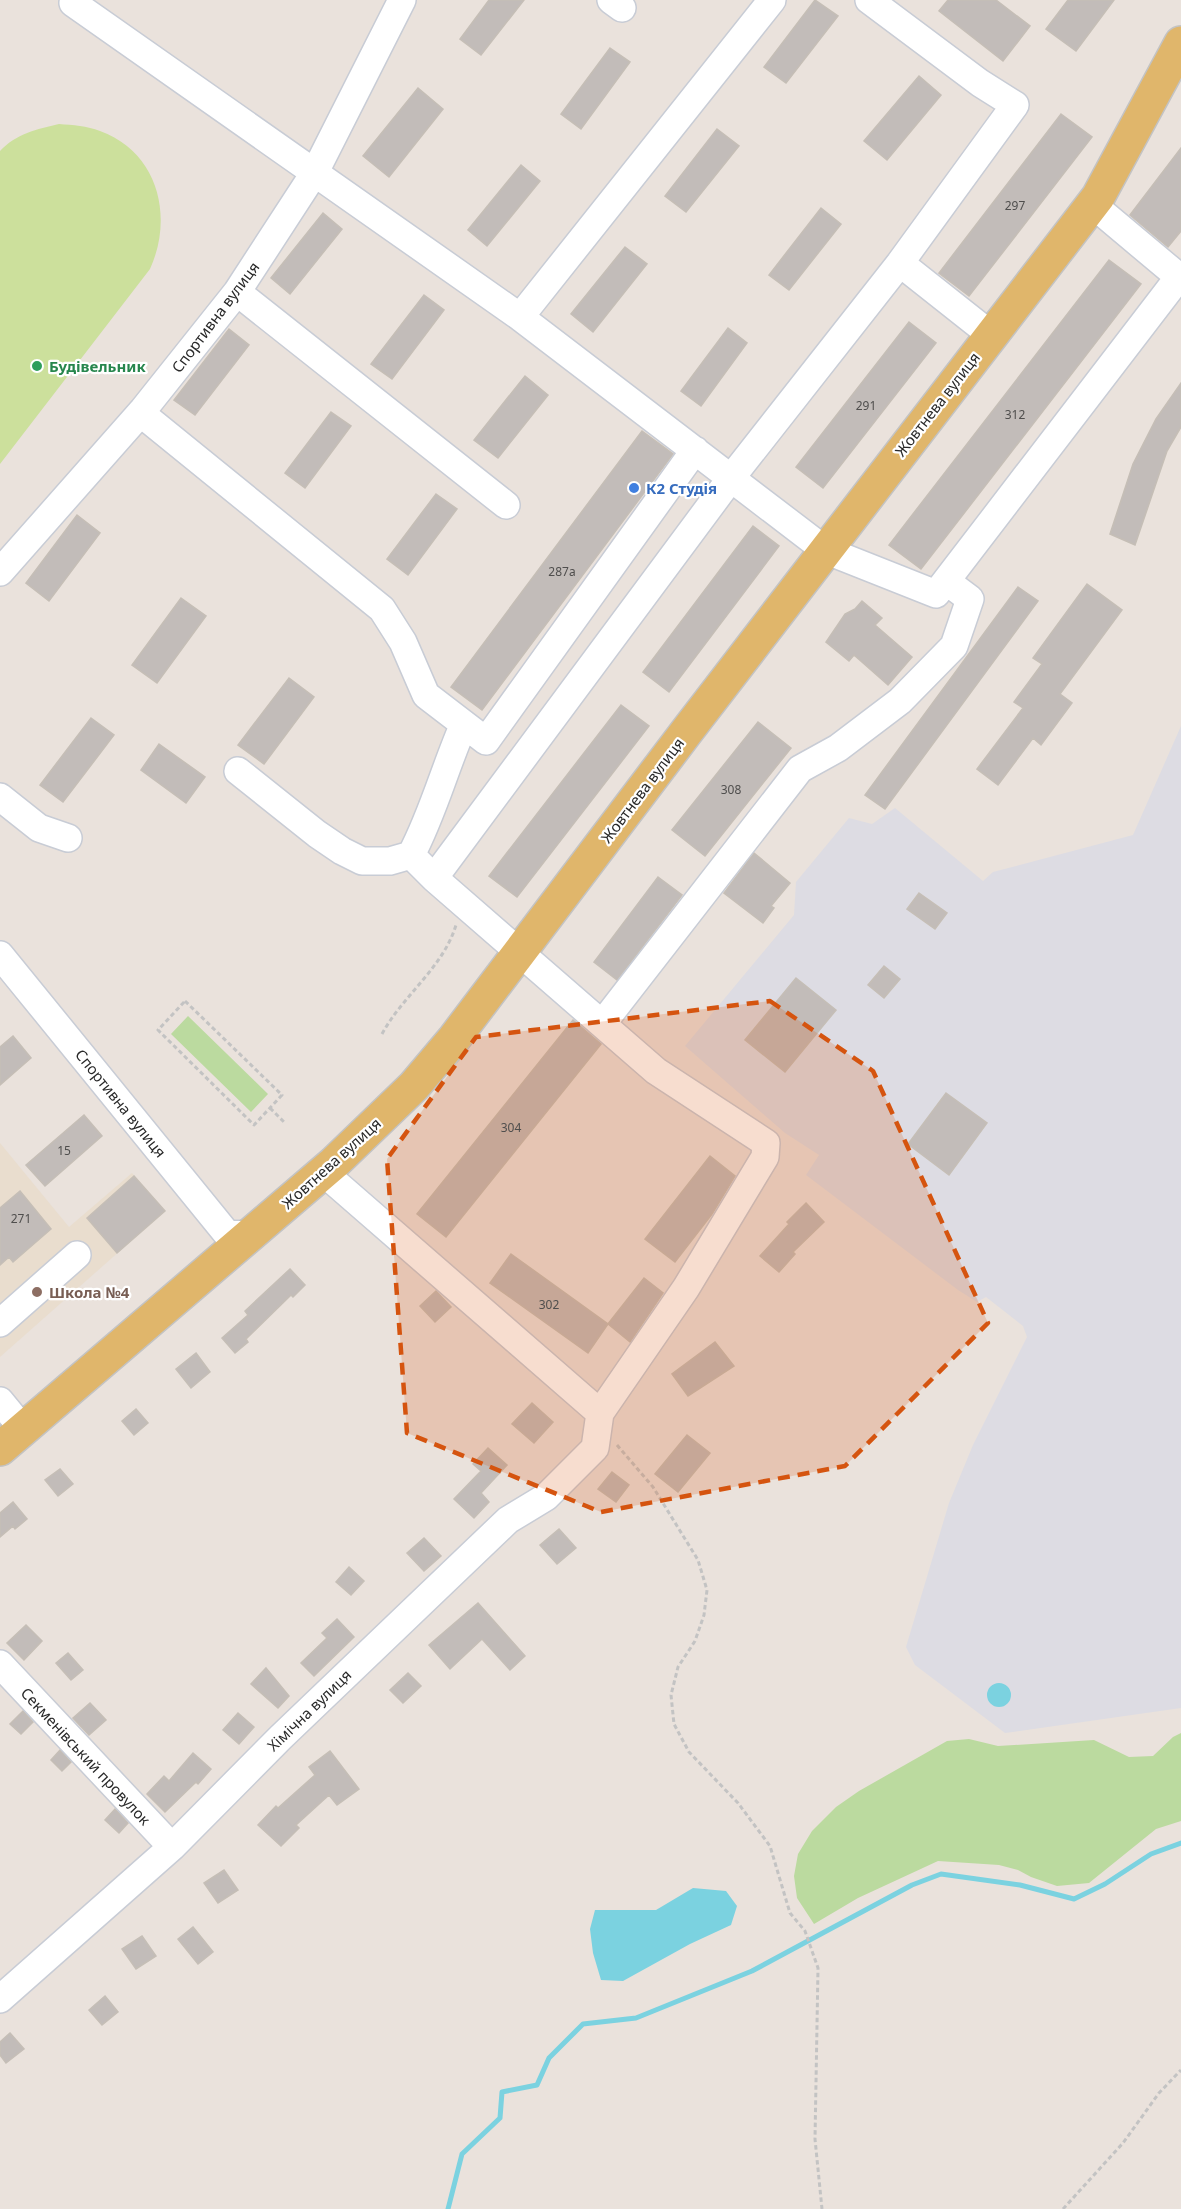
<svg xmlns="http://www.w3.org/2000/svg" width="1181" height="2209" font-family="'Noto Sans',sans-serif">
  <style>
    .industrial { fill: #dddce3 }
    .education { fill: #e9ddce }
    .green { fill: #bbda9f }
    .pitch { fill: #cce09c }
    .water { fill: #7bd2e0 }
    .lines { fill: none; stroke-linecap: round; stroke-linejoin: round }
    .stream { stroke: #7bd2e0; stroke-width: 5 }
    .building { fill: #c2bcb9; stroke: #c5beb6; stroke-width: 1.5 }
    .minor-casing { stroke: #c8ccd5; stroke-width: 30 }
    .major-casing { stroke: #c3c3c3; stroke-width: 36 }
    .path { stroke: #c3c3c3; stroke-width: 3; stroke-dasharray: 4.5 3; stroke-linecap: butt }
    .minor { stroke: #fff; stroke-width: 27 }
    .major { stroke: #e0b66b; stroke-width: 33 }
    .marked { fill: #d5540f; fill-opacity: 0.2; stroke: #d5540f; stroke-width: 4.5; stroke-dasharray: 12 8; stroke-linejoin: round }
    .leisure-dot { fill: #2e9e5b; stroke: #fff; stroke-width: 2 }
    .shop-dot { fill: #3f7fe0; stroke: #fff; stroke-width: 2 }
    .education-dot { fill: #8d6e63; stroke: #fff; stroke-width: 2 }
    .labels { text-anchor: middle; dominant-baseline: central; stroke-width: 4.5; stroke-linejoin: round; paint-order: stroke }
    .number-label { font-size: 12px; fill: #4f4e4d }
    .street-label { font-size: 15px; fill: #292929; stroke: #fff }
    .leisure-label { font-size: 15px; font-weight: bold; fill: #27864d; stroke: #fff; text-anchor: start }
    .shop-label { font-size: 15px; font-weight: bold; fill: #366cbe; stroke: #fff; text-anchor: start }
    .education-label { font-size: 15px; font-weight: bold; fill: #785e54; stroke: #fff; text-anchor: start }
  </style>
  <rect width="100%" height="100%" fill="#eae2dc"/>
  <path class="industrial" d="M1181,726V1708L1005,1733L915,1665L906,1647L949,1503L973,1445L1027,1337L1023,1326L986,1297L977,1302L958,1290L806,1175L819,1155L785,1133L685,1046L794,915L796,882L849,818L872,824L895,808L983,881L993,872L1133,835Z"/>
  <path class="education" d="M0,1143L69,1227L132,1173L165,1211L0,1357Z"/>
  <path class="green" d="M188,1016L268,1094L251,1112L171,1034Z
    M1181,1733V1821L1156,1829L1089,1883L1057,1886L1031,1877L1018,1870L999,1865L938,1861L858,1898L814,1924L797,1898L794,1876L798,1854L812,1831L836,1807L859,1791L947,1741L969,1739L998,1746L1094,1740L1129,1757L1153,1756L1173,1737Z"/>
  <path class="pitch" d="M59,124C73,125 87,126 100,131C158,152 174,216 150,269L0,464V151C16,134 37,129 59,124Z"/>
  <path class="water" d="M987 1695a12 12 0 1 1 24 0a12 12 0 1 1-24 0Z
    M693,1888L726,1891L737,1906L731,1925L690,1944L623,1981L601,1980L593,1953L590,1929L595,1910H656Z"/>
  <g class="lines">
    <path class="stream" d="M448,2209L462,2154L500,2118L502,2092L537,2085L549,2058L583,2024L636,2018L752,1971L912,1885L941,1874L1020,1885L1074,1899L1105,1884L1151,1854L1181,1843"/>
  </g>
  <path class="building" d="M489,0H524L481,55L460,39Z
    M815,0L838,16L786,83L764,67Z
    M948,0H996L1030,26L1003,61L939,11Z
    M1068,0H1114L1076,51L1046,29Z
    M610,48L630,62L581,129L561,114Z
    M919,76L941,95L887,160L864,141Z
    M418,88L443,109L389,177L363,156Z
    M1061,114L1092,137L969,296L939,273Z
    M717,129L739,146L686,212L665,196Z
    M1181,148V231L1168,247L1130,215Z
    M521,165L540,181L487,246L468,230Z
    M821,208L841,224L789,290L769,275Z
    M323,213L342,229L290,294L271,278Z
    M625,247L647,264L593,332L571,314Z
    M1109,260L1141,284L921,569L889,545Z
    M424,295L444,310L392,379L371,364Z
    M909,322L936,343L823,488L796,467Z
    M728,328L747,343L701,406L681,391Z
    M229,329L249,345L195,415L174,400Z
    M525,376L548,395L498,458L474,440Z
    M1181,383V427L1167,451L1135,545L1110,534L1133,464L1156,419Z
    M331,412L351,426L305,488L285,473Z
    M642,431L673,454L482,710L451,687Z
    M436,494L457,509L408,575L387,559Z
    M77,515L100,533L49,601L26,583Z
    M753,526L779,546L669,692L643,672Z
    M1087,584L1122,610L1060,694L1072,703L1041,745L1033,738L998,785L977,769L1023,708L1014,702L1042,664L1033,658Z
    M1018,587L1038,601L885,809L865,795Z
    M181,598L206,616L157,683L132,665Z
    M862,601L882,618L875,625L912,657L888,685L854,655L849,661L826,642L845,614L855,609Z
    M289,678L314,697L264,764L238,745Z
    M621,705L649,726L517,897L489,876Z
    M91,718L114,735L63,802L40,785Z
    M758,722L791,748L705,856L672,830Z
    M159,744L205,777L186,803L141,770Z
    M754,853L790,883L771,906L774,908L763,923L724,893Z
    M658,877L682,895L617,980L594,962Z
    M919,893L947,913L935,929L907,909Z
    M884,966L900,979L884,998L868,985Z
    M796,978L836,1010L785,1072L745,1040Z
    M573,1020L601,1044L446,1237L417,1214Z
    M13,1036L31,1058L0,1085V1047Z
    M946,1093L987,1123L949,1175L908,1144Z
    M84,1115L102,1136L45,1186L26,1165Z
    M710,1156L735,1176L712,1214L675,1262L645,1239Z
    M134,1176L165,1211L117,1253L87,1218Z
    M20,1191L51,1229L13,1262L9,1257L0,1265V1208Z
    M806,1203L824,1222L793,1252L795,1254L779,1272L760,1256L789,1224L787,1222Z
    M511,1254L608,1324L588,1353L490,1283Z
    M290,1269L305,1285L293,1297L291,1295L246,1339L248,1342L235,1353L222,1338L248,1315L245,1311Z
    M644,1278L663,1293L630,1342L608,1324Z
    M436,1291L451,1307L435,1322L420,1306Z
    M715,1342L734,1366L688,1396L672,1374Z
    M196,1353L210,1372L191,1388L176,1369Z
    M532,1403L553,1422L534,1443L512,1424Z
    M136,1409L148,1423L134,1435L122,1421Z
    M687,1435L710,1453L678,1492L655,1474Z
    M488,1448L507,1465L481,1493L489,1502L474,1518L454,1499L481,1471L473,1464Z
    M60,1469L73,1484L58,1496L45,1480Z
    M612,1472L629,1485L616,1502L598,1489Z
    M13,1502L27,1519L15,1529L13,1526L0,1537V1513Z
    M559,1529L576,1548L557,1564L540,1545Z
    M424,1538L441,1556L424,1571L407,1553Z
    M349,1567L364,1581L351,1595L336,1582Z
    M478,1603L525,1656L510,1670L482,1639L450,1669L429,1645Z
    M337,1619L354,1637L314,1676L301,1663L327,1638L322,1633Z
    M26,1625L42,1641L24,1660L7,1643Z
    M68,1653L83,1670L71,1680L56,1663Z
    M266,1668L289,1696L278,1708L251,1684Z
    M408,1673L421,1686L403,1703L390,1690Z
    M90,1703L106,1720L89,1735L73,1718Z
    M23,1711L33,1722L21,1734L10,1724Z
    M238,1713L254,1727L239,1744L223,1730Z
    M60,1750L71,1762L62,1771L51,1760Z
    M330,1751L359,1789L337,1805L329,1795L296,1825L299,1828L281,1846L258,1825L276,1806L278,1808L315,1775L309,1767Z
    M193,1753L211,1769L198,1784L196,1782L165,1812L147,1794L164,1776L169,1781Z
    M115,1809L128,1823L119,1833L105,1820Z
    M224,1870L238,1890L218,1903L204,1883Z
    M193,1927L213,1952L198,1964L178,1939Z
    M142,1936L156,1956L136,1969L122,1949Z
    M105,1996L118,2012L102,2025L89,2010Z
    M10,2033L24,2049L6,2063L0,2055V2042Z"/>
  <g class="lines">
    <defs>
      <path id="minor" d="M611,0L622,8
        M73,3L520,317L825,550L936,594L1179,277L1092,204
        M900,263L991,335
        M237,292L506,505
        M520,317L772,0
        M143,410L148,419L382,609L403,642L426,695L486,741L695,450
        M0,572L143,410L237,292L315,172L402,0
        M238,771L317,834L342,851L362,861H390L411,855L434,878
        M0,797L39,828L68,838
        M411,855C433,814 445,767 464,724
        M0,955L227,1234L250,1235
        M602,1024L800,769L838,748L900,701L954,646L970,599L946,581
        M323,1172L600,1413
        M0,1323L77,1255
        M0,1401L23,1429
        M0,1664L172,1847
        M0,1999L172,1847L280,1738L508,1520L546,1497L595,1448L600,1413L686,1288L765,1157L766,1143L656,1071L434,878L731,478L900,263L1015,105L980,83L869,0"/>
      <path id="major" d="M0,1449L334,1163L414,1086L453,1040L687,731L1098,197L1181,43"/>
    </defs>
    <use href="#minor" class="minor-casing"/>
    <use href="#major" class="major-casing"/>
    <path class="path" d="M185,1001L282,1095L254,1125L158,1030Z
      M382,1034C403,995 443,968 456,925
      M270,1108L284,1122
      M617,1445L653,1487L698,1560L707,1590L704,1615L695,1641L678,1667L671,1695L674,1724L689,1752L738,1803L770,1846L790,1913L805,1931L818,1968L815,2139L822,2209
      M1063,2209L1123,2143L1159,2093L1181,2070"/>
    <use href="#minor" class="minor"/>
    <use href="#major" class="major"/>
  </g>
  <path class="marked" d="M770,1001L873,1071L988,1323L845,1466L601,1512L407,1433L387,1159L476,1037Z"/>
  <circle class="leisure-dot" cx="37" cy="366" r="6"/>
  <circle class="shop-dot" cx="634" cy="488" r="6"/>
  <circle class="education-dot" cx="37" cy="1292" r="6"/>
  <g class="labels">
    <g class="number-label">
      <text x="1015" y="205">297</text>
      <text x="866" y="405">291</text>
      <text x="1015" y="414">312</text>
      <text x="562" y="571">287а</text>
      <text x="731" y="789">308</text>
      <text x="511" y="1127">304</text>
      <text x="64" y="1150">15</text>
      <text x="21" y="1218">271</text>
      <text x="549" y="1304">302</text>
    </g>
    <g class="street-label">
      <text transform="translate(215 317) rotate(-53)">Спортивна вулиця</text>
      <text transform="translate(937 404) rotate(-52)">Жовтнева вулиця</text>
      <text transform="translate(642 790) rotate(-53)">Жовтнева вулиця</text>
      <text transform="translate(121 1103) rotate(51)">Спортивна вулиця</text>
      <text transform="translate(331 1163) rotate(-42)">Жовтнева вулиця</text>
      <text transform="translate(309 1710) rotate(-44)">Хімічна вулиця</text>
      <text transform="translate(86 1756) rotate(47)">Секменівський провулок</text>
    </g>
    <g class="leisure-label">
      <text x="49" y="366">Будівельник</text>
    </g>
    <g class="shop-label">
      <text x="646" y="488">К2 Студiя</text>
    </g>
    <g class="education-label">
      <text x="49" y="1292">Школа №4</text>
    </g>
  </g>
</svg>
